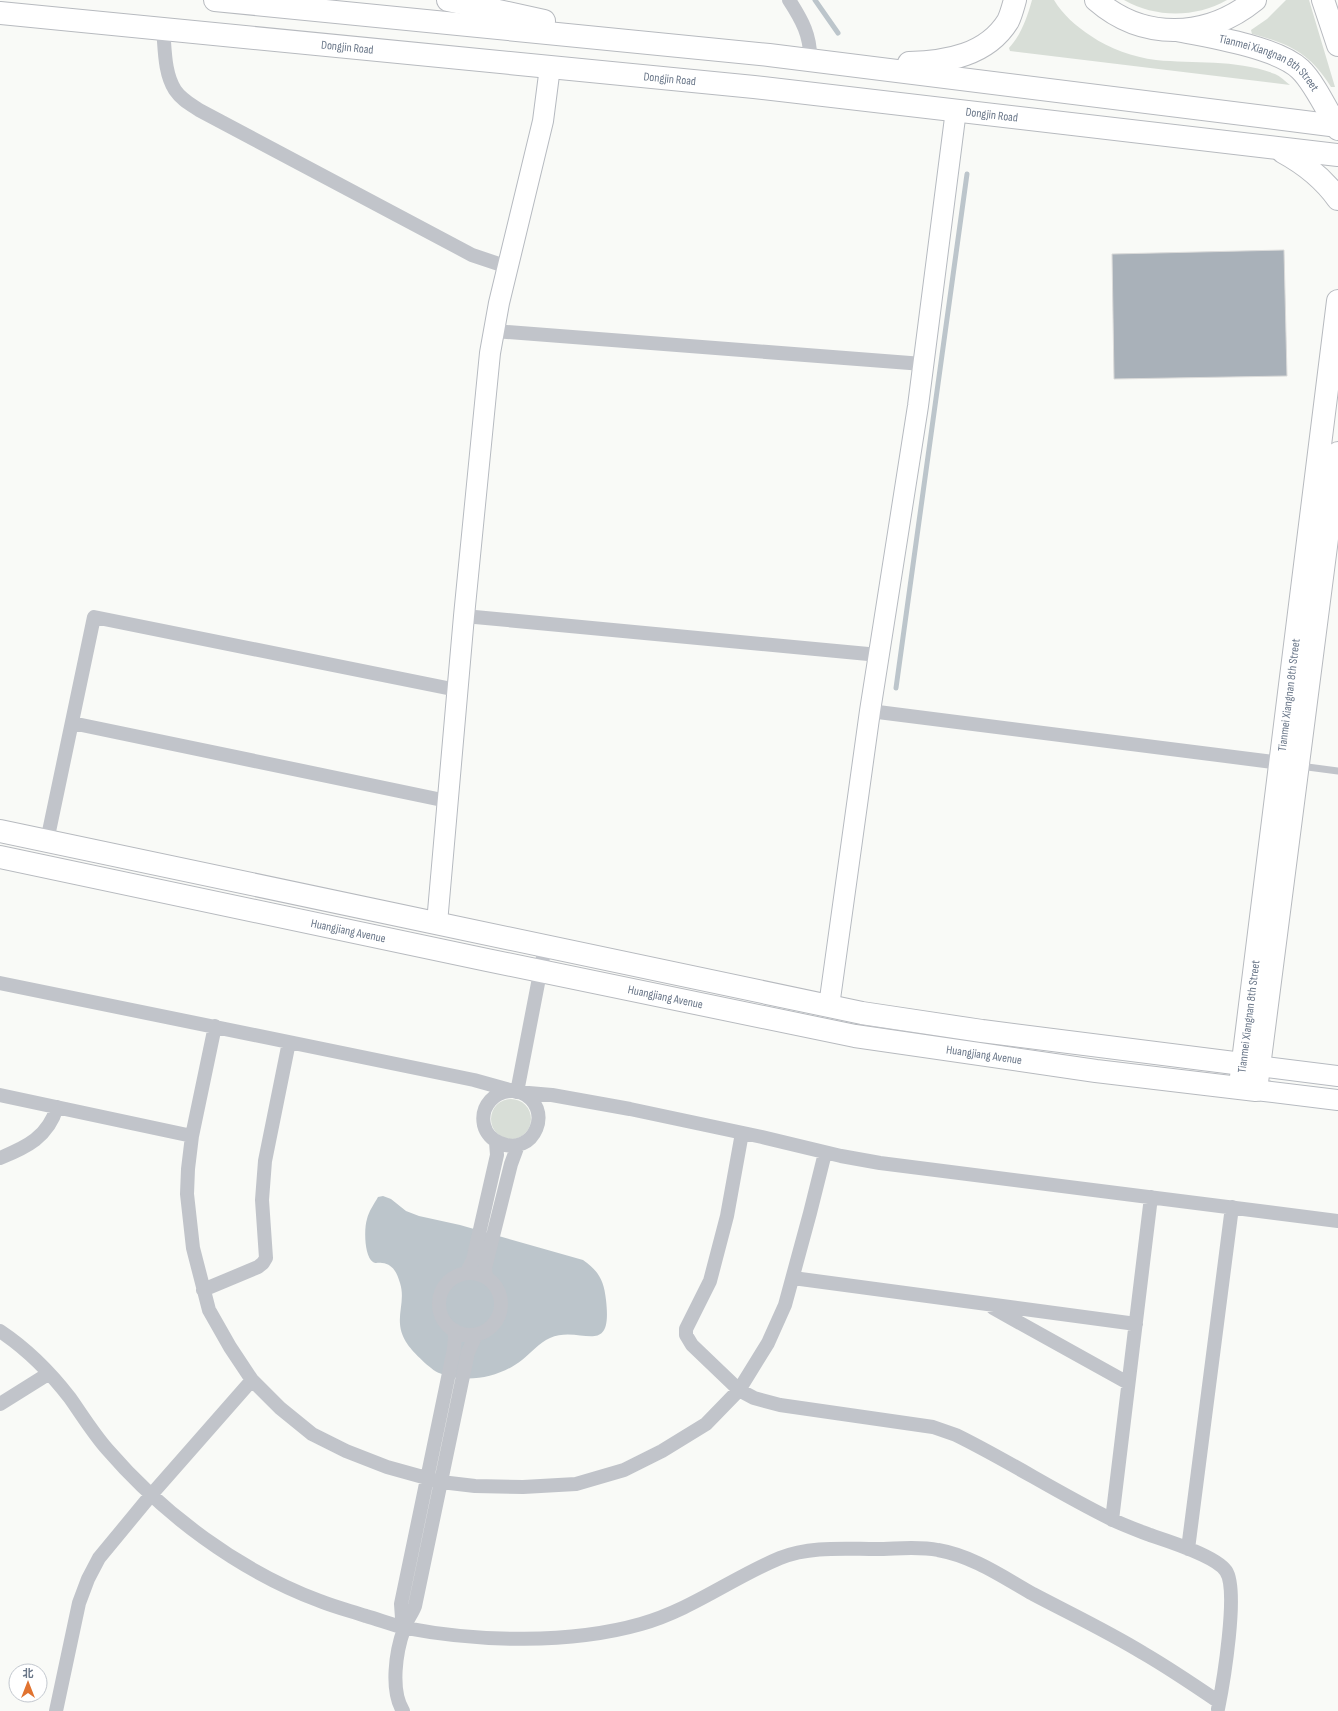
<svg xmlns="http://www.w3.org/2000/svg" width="1338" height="1711" font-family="'Sofia Sans Condensed','Noto Sans SC',sans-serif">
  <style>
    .green { fill: #d8ded7 }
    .water { fill: #bcc5cb }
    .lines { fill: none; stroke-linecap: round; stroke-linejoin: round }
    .stream { stroke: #bcc5cb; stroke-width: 5 }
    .building { fill: #a9b1b9; stroke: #dbdbda }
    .secondary-casing { stroke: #b6bac0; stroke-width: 22 }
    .primary-casing { stroke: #b7babf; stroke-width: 24 }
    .lane { stroke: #c1c4ca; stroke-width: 7 }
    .street { stroke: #c1c4ca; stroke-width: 14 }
    .secondary { stroke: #fff; stroke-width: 20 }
    .primary { stroke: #fff; stroke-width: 22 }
    .labels { text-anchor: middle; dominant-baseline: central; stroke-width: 4; stroke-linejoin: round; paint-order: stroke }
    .street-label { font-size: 12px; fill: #697688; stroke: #fff }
  </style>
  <rect width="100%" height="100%" fill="#f9faf7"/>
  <path class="green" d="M1032,0H1054C1063,15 1076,26 1091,36C1110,49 1133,57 1156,60C1195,64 1237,59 1275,74C1280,76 1285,81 1290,85L1010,51L1009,48C1021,35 1027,18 1032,0Z
    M1124,0H1227C1195,18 1156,18 1124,0Z
    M1286,0H1309L1335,87H1331C1311,54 1289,43 1252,34L1251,30L1267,19Z
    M491 1119a20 20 0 1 1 40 0a20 20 0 1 1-40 0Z"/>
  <path class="water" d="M383,1196L391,1199L406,1211L419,1216L460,1225L583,1260C599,1271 604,1281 606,1300C613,1360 580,1324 550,1338C539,1343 531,1353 522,1360C499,1378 466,1384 439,1373C431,1370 413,1352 408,1345C391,1321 407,1305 400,1283C397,1273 393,1264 382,1263C378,1262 376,1264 373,1262C364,1256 364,1228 367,1219C369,1211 374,1204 378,1197Z"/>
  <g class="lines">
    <path class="stream" d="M815,0L838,33
      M896,688L967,174"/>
  </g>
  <path class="building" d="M1284,250L1287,376L1114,379L1112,254Z"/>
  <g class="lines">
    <defs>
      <path id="secondary" d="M437,923L464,616L490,353L499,303L543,121L550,67
        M829,1006L870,711L918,406L956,110
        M1258,1066L1338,1076
        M1256,1090L1338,1100"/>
      <g id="primary">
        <path d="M215,0L769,55L1338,126"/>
        <path d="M448,0L544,21"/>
        <path d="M1096,0C1143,41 1207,39 1255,0"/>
        <path d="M1323,0L1338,45"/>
        <path id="s1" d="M0,13L754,87L1338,155"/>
        <path id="s2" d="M1176,30C1207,36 1277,47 1300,69C1314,82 1328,112 1338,129"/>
        <path d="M909,63C947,62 987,55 1008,21C1011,15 1013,7 1015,0"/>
        <path d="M1283,152C1305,164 1323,178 1338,199"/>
        <path d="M0,831L862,1013L982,1031L1258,1066"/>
        <path id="s3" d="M0,857L487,960L855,1036L1096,1071L1256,1090L1338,453"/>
        <path id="s4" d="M1241,1077L1338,301"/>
      </g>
    </defs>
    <use href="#secondary" class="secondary-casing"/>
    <use href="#primary" class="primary-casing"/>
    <path class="lane" d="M1300,766L1338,771"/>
    <path class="street" d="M789,0C802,20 811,36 810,60
      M163,29C165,48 164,73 175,90C181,99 190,104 199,110L472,255L508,267
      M494,331L923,364
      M464,616L879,655
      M870,711L1289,764
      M72,723L447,801
      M47,841L94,617L457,690
      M0,983L474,1080L517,1092L552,1095L630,1109L762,1137L841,1156L880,1163L1338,1221
      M215,1026L192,1136L188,1169L187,1194L193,1248L209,1310L230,1347L252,1380L280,1408L312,1434L346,1451L387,1467L441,1482L475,1486L523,1487L576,1484L624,1470L662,1451L706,1424L739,1390L768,1343L785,1305L810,1213L825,1153
      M514,1091C495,1090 480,1106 484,1125C486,1133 492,1140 500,1143C534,1158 556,1107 520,1092
      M517,1092L545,947
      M0,1095L192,1136
      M742,1133L727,1216L710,1281L686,1329V1335L692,1345L739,1390L754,1398L780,1405L933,1427L956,1435C1009,1461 1058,1493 1111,1519C1123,1525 1137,1530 1150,1535C1168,1541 1216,1556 1226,1571C1239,1590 1223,1684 1218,1709
      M0,1158C27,1147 48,1137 57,1107
      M467,1272L473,1260L497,1155L496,1142
      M439 1304a31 31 0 1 1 62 0a31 31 0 1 1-62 0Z
      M486,1277L485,1268L511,1164L518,1145
      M793,1278L1136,1324
      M203,1290L258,1267L263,1263L266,1258L262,1200L265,1161L289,1042
      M993,1308L1128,1383
      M0,1331C27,1349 50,1372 70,1398C82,1415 93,1433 107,1449C163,1514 239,1571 320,1601C335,1607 351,1611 366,1616C380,1620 393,1625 406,1628C478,1642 571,1644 641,1624C691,1610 732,1578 780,1558C810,1546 844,1549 876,1549C896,1549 918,1546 938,1550C973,1556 1003,1577 1033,1594C1069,1613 1107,1631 1143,1653C1169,1668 1194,1685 1219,1702
      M0,1404L48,1374
      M1112,1520L1151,1197
      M1188,1549L1232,1207
      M404,1627L402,1618L401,1604L454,1349L455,1336L454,1330
      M56,1711L79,1603L88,1579L99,1558L151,1495L252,1380
      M403,1711C390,1690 396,1651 404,1629C406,1621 412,1614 415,1606L468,1352L476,1335"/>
    <use href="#secondary" class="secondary"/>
    <use href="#primary" class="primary"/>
  </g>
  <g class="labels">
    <g class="street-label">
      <text stroke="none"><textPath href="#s1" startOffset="349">Dongjin Road</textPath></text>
      <text stroke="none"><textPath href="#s2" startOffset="101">Tianmei Xiangnan 8th Street</textPath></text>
      <text stroke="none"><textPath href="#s1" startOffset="673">Dongjin Road</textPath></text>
      <text stroke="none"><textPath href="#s1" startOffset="997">Dongjin Road</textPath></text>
      <text stroke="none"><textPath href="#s4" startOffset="385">Tianmei Xiangnan 8th Street</textPath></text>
      <text stroke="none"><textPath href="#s3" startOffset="356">Huangjiang Avenue</textPath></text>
      <text stroke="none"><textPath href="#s3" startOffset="680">Huangjiang Avenue</textPath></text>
      <text stroke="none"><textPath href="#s4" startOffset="61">Tianmei Xiangnan 8th Street</textPath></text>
      <text stroke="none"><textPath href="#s3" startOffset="1004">Huangjiang Avenue</textPath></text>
    </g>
  </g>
  <g transform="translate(28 1683)"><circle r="19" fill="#ffffff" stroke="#c3c8cf"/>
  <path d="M0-3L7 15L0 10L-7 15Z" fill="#e17330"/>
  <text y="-6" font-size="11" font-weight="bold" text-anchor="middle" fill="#697688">北</text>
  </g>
</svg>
